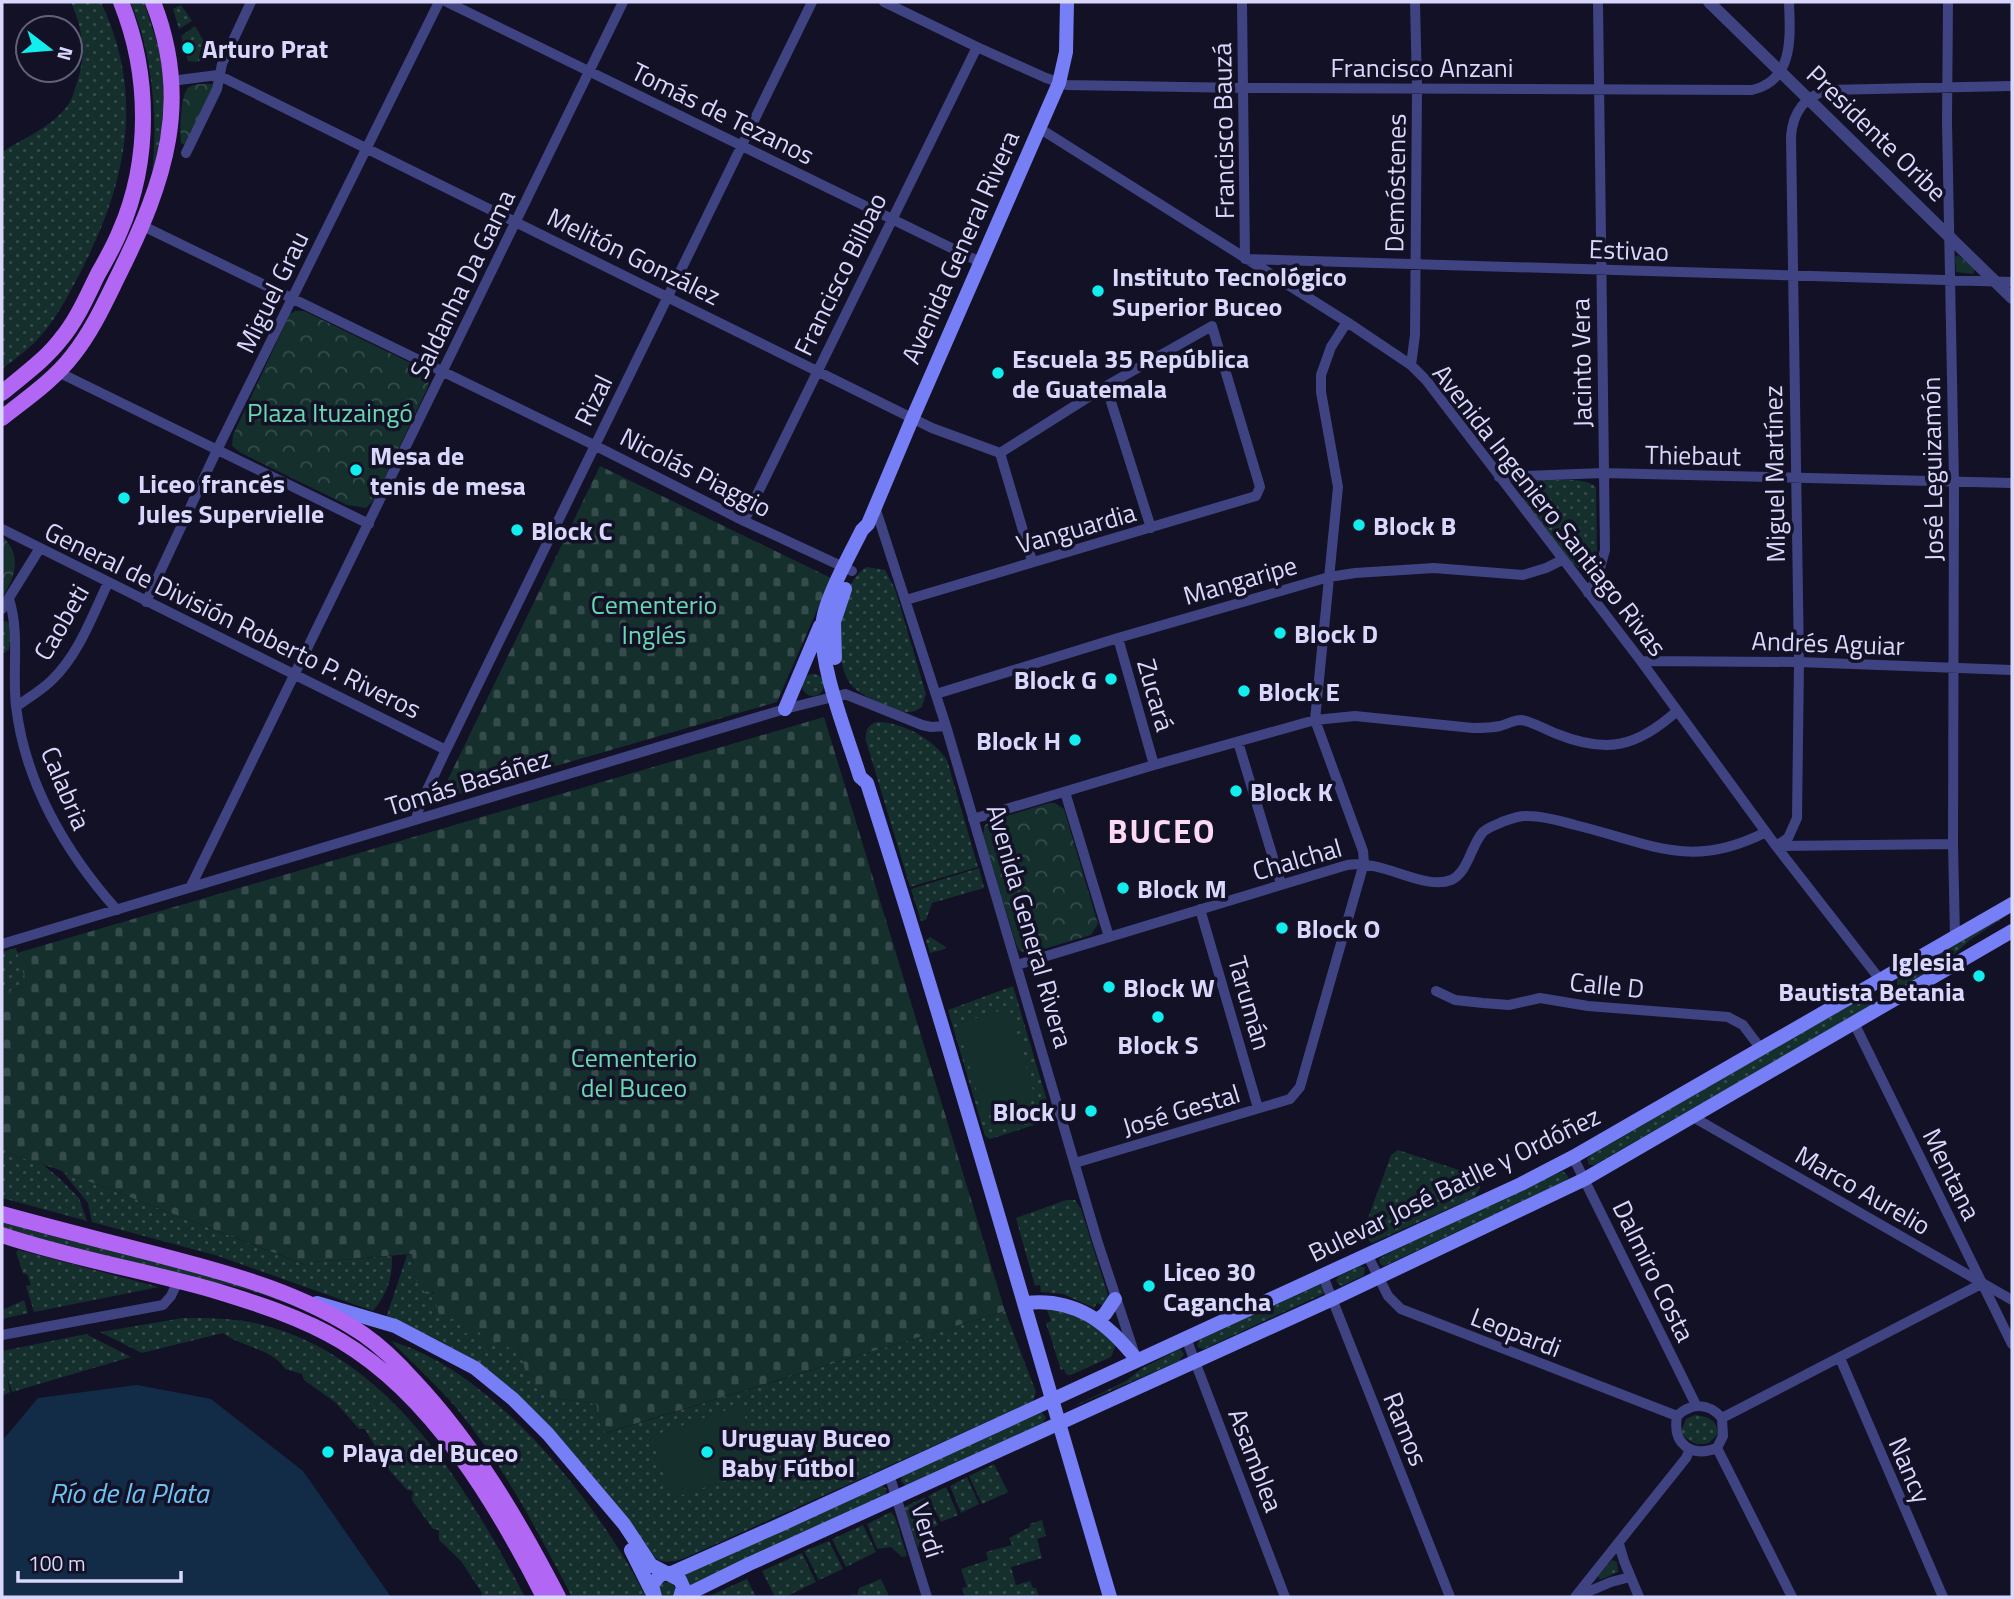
<svg xmlns="http://www.w3.org/2000/svg" width="2014" height="1599" font-family="'Titillium Web',sans-serif">
  <style>
    .grass { fill: url(#grass-dots) }
    .forest { fill: url(#forest-crowns) }
    .cemetery { fill: url(#cemetery-stones) }
    .pitch { fill: #142f2c }
    .water { fill: #122c48 }
    .lines { fill: none; stroke-linecap: round; stroke-linejoin: round }
    .minor { stroke: #3f4381; stroke-width: 10 }
    .tertiary { stroke: #3f4381; stroke-width: 12 }
    .secondary { stroke: #767ff5; stroke-width: 14 }
    .primary { stroke: #b267f4; stroke-width: 16 }
    .poi-dot { fill: #12edee; stroke: #131125; stroke-width: 2.5 }
    .labels { text-anchor: middle; dominant-baseline: central; stroke-width: 7; stroke-linejoin: round; paint-order: stroke }
    .poi-label { font-size: 26px; font-weight: bold; fill: #d9d8fc; stroke: #131125; text-anchor: start }
    .street-label { font-size: 26px; fill: #d9d8fc; stroke: #131125 }
    .park-label { font-size: 26px; fill: #69d8b2; stroke: #131125 }
    .water-label { font-size: 28px; font-style: italic; fill: #6ec3f5; stroke: #131125 }
    .district-label { font-size: 33px; font-weight: bold; letter-spacing: 2px; fill: #fcdaf3; stroke: #131125 }
  </style>
  <defs>
    <pattern id="grass-dots" width="8" height="8" patternUnits="userSpaceOnUse" patternTransform="scale(1.75)"><rect width="8" height="8" fill="#142f2c"/><path d="M2 2h.1M6 6h.1" fill="none" stroke="#364c4c" stroke-width="1.8" stroke-linecap="round"/></pattern>
    <pattern id="forest-crowns" width="20" height="18" patternUnits="userSpaceOnUse" patternTransform="scale(1.75)"><rect width="20" height="18" fill="#142f2c"/><path d="M2 6a3 3 0 1 1 6 0M12 15a3 3 0 1 1 6 0" fill="none" stroke="#364c4c"/></pattern>
    <pattern id="cemetery-stones" width="16" height="16" patternUnits="userSpaceOnUse" patternTransform="scale(1.75)"><rect width="16" height="16" fill="#142f2c"/><path d="M2 7V4a2 2 0 0 1 4 0v3zM10 15v-3a2 2 0 0 1 4 0v3z" fill="#364c4c"/></pattern>
  </defs>
  <rect width="100%" height="100%" fill="#131125"/>
  <path class="grass" d="M71,2H101C146,97 126,185 79,275C67,298 54,323 35,342C25,352 13,360 2,369V152C24,138 52,127 68,105C72,100 74,92 76,85C87,55 83,31 71,2Z
    M130,2H144L163,62L164,128L151,180C159,126 153,51 130,2Z
    M181,5L192,21L179,29L173,9Z
    M195,26L203,40L213,44C211,59 202,64 188,61L181,36Z
    M1531,481C1548,481 1584,476 1596,487L1597,555L1590,568H1578L1571,562L1523,500C1521,491 1524,485 1531,481Z
    M867,567L885,570L895,589L926,694L922,707C909,716 900,712 886,706C876,701 862,695 853,687C830,663 837,582 867,567Z
    M2,621L9,622L11,627L9,649L2,655Z
    M802 685a11 11 0 1 1 22 0a11 11 0 1 1-22 0Z
    M876,722C900,721 934,739 947,760L978,867L910,887L866,741C865,731 867,726 876,722Z
    M979,868L984,888L932,903L926,920L921,921L911,889Z
    M2012,912L1970,940L1945,963L1901,988L1897,987V979Z
    M930,937L946,947L945,949L930,953L926,940Z
    M16,948L27,985L2,994V952Z
    M1013,986L1051,1114L1047,1121L990,1139L985,1136L948,1010Z
    M1869,994L1876,997L1874,1004L1594,1165H1589L1587,1159L1591,1155Z
    M2,1143L12,1155L42,1164L58,1177L79,1198L87,1221L2,1198Z
    M1398,1150L1471,1174L1476,1177L1480,1188L1475,1197L1372,1243L1364,1236V1229L1391,1155Z
    M62,1171L305,1265L308,1260L313,1262L392,1256C393,1276 387,1295 373,1311L218,1256L92,1222L88,1203Z
    M1563,1171L1569,1177L1565,1181L1384,1266L1380,1264L1379,1259L1393,1251Z
    M1066,1200H1075L1081,1209L1107,1292L1109,1299L1106,1307L1097,1303L1094,1308L1063,1294L1041,1292L1040,1285L1035,1286L1016,1218Z
    M2,1222C100,1252 201,1266 296,1306C265,1295 235,1285 202,1280L30,1236L2,1227Z
    M19,1250L159,1287L34,1312L26,1286L31,1285L27,1274H23L16,1252Z
    M413,1254L416,1281C453,1305 471,1338 519,1344L526,1375L532,1374L550,1391L549,1397L596,1404L606,1433L1005,1311L1036,1392L1033,1401L685,1558C672,1562 662,1565 651,1555C578,1455 509,1359 386,1318L407,1255Z
    M1360,1266L1365,1268L1364,1275L1342,1286L1338,1284L1336,1280L1339,1276Z
    M1319,1285L1322,1286L1325,1291L1323,1294L1204,1349L1198,1348L1197,1344L1201,1339Z
    M24,1300L28,1313L2,1319V1310Z
    M1046,1307C1075,1311 1096,1324 1116,1345L1111,1357L1071,1375L1066,1374L1064,1369L1061,1370L1046,1323L1051,1321Z
    M183,1318C210,1318 237,1318 263,1325C392,1358 467,1488 525,1597H482V1593L461,1561L439,1540V1530L433,1529L412,1500L413,1491L407,1490L388,1469L365,1429H359L336,1403L304,1380L302,1374L285,1369C274,1349 241,1347 223,1333L142,1353L100,1332Z
    M86,1334L131,1357L12,1392L7,1376L10,1392L2,1396V1351Z
    M391,1341C494,1371 599,1504 646,1597H572C538,1532 505,1468 458,1410C438,1386 413,1364 391,1341Z
    M1180,1349L1184,1354L1179,1361L1068,1409L1126,1381L1142,1368Z
    M1041,1412L1046,1417L1043,1423L906,1486L901,1481L902,1476Z
    M1695,1415C1707,1416 1718,1420 1718,1434L1709,1443C1697,1447 1687,1442 1681,1431L1686,1419Z
    M994,1464L1008,1492L982,1504L969,1476Z
    M967,1477L979,1504L961,1513L950,1486Z
    M880,1485L887,1489L885,1496L687,1589L680,1572Z
    M946,1487L958,1515L941,1522L928,1496Z
    M925,1497L938,1525L926,1531L918,1548L904,1507Z
    M891,1512L895,1517L907,1556L902,1557L891,1547L877,1549L867,1524Z
    M1042,1520L1046,1536L1037,1539L1042,1558L1011,1567L1016,1585L1030,1581L1033,1588H1036L1039,1597H965L962,1588L967,1587L961,1569L988,1560L986,1552L1012,1545L1009,1538L1030,1527V1524Z
    M863,1525L876,1552L846,1567L832,1539Z
    M829,1541L843,1569L819,1580L804,1551Z
    M802,1553L816,1582L785,1597H775L762,1571Z
    M1612,1560L1617,1562L1618,1572L1600,1580L1598,1576Z
    M747,1579L756,1597H707Z
    M881,1579L889,1596L853,1597L851,1594L857,1595L859,1588Z
    M659 1590a8 8 0 1 1 16 0a8 8 0 1 1-16 0Z"/>
  <path class="forest" d="M212,84L213,86L186,145L181,143C180,133 180,93 189,87C195,83 205,84 212,84Z
    M1958,255L1975,269L1973,274L1956,272L1955,257Z
    M295,311H304L423,369L429,375L428,387L374,500L366,508L347,505L241,453L232,446L233,435L290,314Z
    M2,536C23,555 15,578 2,598Z
    M1049,803H1055L1064,809L1098,924L1091,935L1027,954L1019,950L1016,944L983,835L985,825L990,821Z"/>
  <path class="cemetery" d="M600,466L831,578L777,702L438,800Z
    M824,717L1005,1311L605,1433L596,1404L549,1397L550,1391L535,1388L532,1374L526,1375L519,1344L502,1349L499,1342L483,1346L479,1330L462,1334L458,1317L441,1322L433,1292L426,1294L416,1281L412,1254L313,1262L308,1261L306,1265L54,1168L12,1155L2,1143V994L27,985L17,953Z"/>
  <path class="pitch" d="M1009,1008L1036,1100L984,1115L957,1024Z
    M741,1405L763,1468L673,1498L652,1436Z"/>
  <path class="water" d="M137,1385L211,1399L303,1471L391,1597H2V1441L38,1398Z"/>
  <g class="lines">
    <path class="minor" d="M447,2L980,262
      M884,2L977,47L1046,78L1067,85L1243,88L1752,90C1795,80 1790,35 1789,2
      M1242,2L1245,259L2012,282
      M1948,2L1947,122L1954,482L1953,844L1955,937
      M171,81L218,75L932,428L1000,453
      M1039,128L1347,322L1411,365L1426,380L1641,661L1776,846L1896,1000
      M186,153L217,89L222,64L251,2
      M143,226L594,445L744,521L852,571
      M1411,365L1415,335L1417,88L1415,2
      M58,372L369,524
      M1106,386L1151,528
      M1000,453L1032,561
      M1499,477L1603,473L2012,483
      M875,507L946,726L1097,1240L1134,1352
      M744,521L977,47
      M2,529L446,750
      M1588,593L1598,576L1605,550L1598,2
      M9,599C20,633 12,671 16,706C25,783 66,853 117,910
      M906,600L1256,496L1260,487L1212,326L1106,386L1000,453
      M146,602L217,450L439,2
      M2,609L40,548
      M1118,638L1154,765
      M1641,661L1799,662L2012,670
      M936,694L1118,638L1329,577L1355,573L1434,568L1523,575L1546,568L1562,560
      M16,707C28,698 42,690 52,680C79,654 92,616 108,583
      M1238,742L1281,884
      M1065,792L1109,937
      M416,819L420,805L446,750L812,2
      M973,819L1154,765L1315,720L1355,716L1473,728C1482,728 1491,728 1500,726C1507,724 1514,720 1521,720C1532,721 1546,730 1557,734C1607,754 1637,747 1677,711
      M1776,846L1788,838L1797,818L1799,662L1791,136C1793,112 1804,97 1827,90L2012,86
      M1777,846L1953,844
      M191,886L623,2
      M1200,909L1258,1108
      M2,944L785,709L845,694L922,725L931,727L946,726
      M1017,965L1347,865C1383,859 1424,891 1451,880C1468,873 1471,845 1483,832C1488,827 1496,825 1502,822C1510,819 1519,815 1528,816C1544,816 1560,821 1575,825C1650,843 1690,871 1766,832
      M1436,991L1455,1000L1483,1003L1509,1005L1540,998L1588,1006L1728,1017L1743,1025L1761,1049
      M1854,1023L2012,1344
      M1693,1117L2012,1300
      M1573,1157L1696,1405
      M1075,1163L1290,1099L1300,1087L1364,863L1363,851L1315,720L1338,487L1321,392V375L1331,347L1347,322
      M1368,1256L1388,1296L1401,1309L1677,1416
      M1323,1276L1450,1597
      M2,1335L163,1305L171,1296L178,1281
      M1186,1338L1285,1597
      M1840,1358L1943,1597
      M1677,1416C1672,1444 1691,1458 1717,1448
      M1677,1416C1691,1403 1708,1402 1722,1418
      M1722,1418L1983,1283
      M1717,1448L1792,1597
      M1717,1448L1723,1436L1722,1418
      M889,1474L927,1597
      M1619,1544L1624,1561L1639,1597
      M1578,1596L1611,1582L1630,1577
      M1575,1597L1686,1458L1690,1449"/>
    <path class="tertiary" d="M1709,2L2012,298"/>
    <path class="secondary" d="M1067,2L1066,52L1059,83L913,417L868,524L862,530C851,552 826,597 823,620C817,663 847,734 860,777L867,783C953,1053 1030,1326 1110,1597
      M835,658L834,622L845,589
      M785,709L820,626
      M317,1303L395,1326L475,1368L513,1399L548,1434L624,1524L651,1565L680,1580L683,1587L680,1597
      M1025,1303C1075,1297 1107,1322 1137,1360
      M1097,1320L1105,1314L1115,1299
      M631,1550L653,1594
      M655,1597L652,1585L660,1575L674,1572L782,1524L1521,1184L1573,1157L2012,904
      M682,1597L749,1564L1333,1299L1585,1179L2012,931"/>
    <path class="primary" d="M2,393C22,376 45,360 61,339C77,320 87,296 98,274C106,260 114,246 120,231C151,160 150,74 121,2
      M2,418C26,399 54,380 73,355C93,330 106,300 120,272C165,181 192,101 153,2
      M2,1214C56,1229 112,1243 166,1257C235,1275 304,1294 363,1334C382,1347 399,1364 414,1381C474,1445 518,1520 558,1597
      M2,1235C70,1258 143,1270 213,1290C256,1303 303,1318 341,1341C433,1396 497,1504 544,1597"/>
  </g>
  <g class="poi-dot">
    <circle cx="188" cy="48" r="7"/>
    <circle cx="1098" cy="291" r="7"/>
    <circle cx="998" cy="373" r="7"/>
    <circle cx="356" cy="470" r="7"/>
    <circle cx="124" cy="498" r="7"/>
    <circle cx="1359" cy="525" r="7"/>
    <circle cx="517" cy="530" r="7"/>
    <circle cx="1280" cy="633" r="7"/>
    <circle cx="1111" cy="679" r="7"/>
    <circle cx="1244" cy="691" r="7"/>
    <circle cx="1075" cy="740" r="7"/>
    <circle cx="1236" cy="791" r="7"/>
    <circle cx="1123" cy="888" r="7"/>
    <circle cx="1282" cy="928" r="7"/>
    <circle cx="1979" cy="976" r="7"/>
    <circle cx="1109" cy="987" r="7"/>
    <circle cx="1158" cy="1017" r="7"/>
    <circle cx="1091" cy="1111" r="7"/>
    <circle cx="1149" cy="1286" r="7"/>
    <circle cx="328" cy="1452" r="7"/>
    <circle cx="707" cy="1452" r="7"/>
  </g>
  <g class="labels">
    <g class="poi-label">
      <text x="202" y="48">Arturo Prat</text>
      <text x="1112" y="276">Instituto Tecnológico<tspan x="1112" dy="30">Superior Buceo</tspan></text>
      <text x="1012" y="358">Escuela 35 República<tspan x="1012" dy="30">de Guatemala</tspan></text>
      <text x="370" y="455">Mesa de<tspan x="370" dy="30">tenis de mesa</tspan></text>
      <text x="138" y="483">Liceo francés<tspan x="138" dy="30">Jules Supervielle</tspan></text>
      <text x="1373" y="525">Block B</text>
      <text x="531" y="530">Block C</text>
      <text x="1294" y="633">Block D</text>
      <text x="1097" y="679" text-anchor="end">Block G</text>
      <text x="1258" y="691">Block E</text>
      <text x="1061" y="740" text-anchor="end">Block H</text>
      <text x="1250" y="791">Block K</text>
      <text x="1137" y="888">Block M</text>
      <text x="1296" y="928">Block O</text>
      <text x="1965" y="961" text-anchor="end">Iglesia<tspan x="1965" dy="30">Bautista Betania</tspan></text>
      <text x="1123" y="987">Block W</text>
      <text x="1158" y="1044" text-anchor="middle">Block S</text>
      <text x="1077" y="1111" text-anchor="end">Block U</text>
      <text x="1163" y="1271">Liceo 30<tspan x="1163" dy="30">Cagancha</tspan></text>
      <text x="721" y="1437">Uruguay Buceo<tspan x="721" dy="30">Baby Fútbol</tspan></text>
      <text x="342" y="1452">Playa del Buceo</text>
    </g>
    <g class="street-label">
      <text x="1422" y="67">Francisco Anzani</text>
      <text transform="translate(723 113) rotate(26)">Tomás de Tezanos</text>
      <text transform="translate(1223 131) rotate(-91)">Francisco Bauzá</text>
      <text transform="translate(1877 133) rotate(44)">Presidente Oribe</text>
      <text transform="translate(1395 183) rotate(-89)">Demóstenes</text>
      <text transform="translate(960 247) rotate(-66)">Avenida General Rivera</text>
      <text transform="translate(1629 250) rotate(2)">Estivao</text>
      <text transform="translate(634 256) rotate(26)">Melitón González</text>
      <text transform="translate(840 274) rotate(-64)">Francisco Bilbao</text>
      <text transform="translate(462 284) rotate(-64)">Saldanha Da Gama</text>
      <text transform="translate(272 292) rotate(-64)">Miguel Grau</text>
      <text transform="translate(1581 363) rotate(-91)">Jacinto Vera</text>
      <text transform="translate(593 400) rotate(-64)">Rizal</text>
      <text transform="translate(1693 455) rotate(1)">Thiebaut</text>
      <text transform="translate(1932 469) rotate(-91)">José Leguizamón</text>
      <text transform="translate(696 472) rotate(27)">Nicolás Piaggio</text>
      <text transform="translate(1774 474) rotate(-91)">Miguel Martínez</text>
      <text transform="translate(1550 510) rotate(52)">Avenida Ingeniero Santiago Rivas</text>
      <text transform="translate(1076 528) rotate(-16)">Vanguardia</text>
      <text transform="translate(1240 580) rotate(-16)">Mangaripe</text>
      <text transform="translate(233 620) rotate(26)">General de División Roberto P. Riveros</text>
      <text transform="translate(61 622) rotate(-60)">Caobeti</text>
      <text transform="translate(1828 643) rotate(2)">Andrés Aguiar</text>
      <text transform="translate(1156 695) rotate(74)">Zucará</text>
      <text transform="translate(468 782) rotate(-17)">Tomás Basáñez</text>
      <text transform="translate(66 788) rotate(67)">Calabria</text>
      <text transform="translate(1297 859) rotate(-16)">Chalchal</text>
      <text transform="translate(1030 926) rotate(74)">Avenida General Rivera</text>
      <text transform="translate(1607 985) rotate(6)">Calle D</text>
      <text transform="translate(1250 1003) rotate(74)">Tarumán</text>
      <text transform="translate(1181 1110) rotate(-17)">José Gestal</text>
      <text transform="translate(1952 1174) rotate(64)">Mentana</text>
      <text transform="translate(1454 1184) rotate(-26)">Bulevar José Batlle y Ordóñez</text>
      <text transform="translate(1863 1190) rotate(30)">Marco Aurelio</text>
      <text transform="translate(1654 1271) rotate(64)">Dalmiro Costa</text>
      <text transform="translate(1516 1332) rotate(21)">Leopardi</text>
      <text transform="translate(1406 1429) rotate(68)">Ramos</text>
      <text transform="translate(1256 1460) rotate(69)">Asamblea</text>
      <text transform="translate(1910 1470) rotate(67)">Nancy</text>
      <text transform="translate(928 1530) rotate(73)">Verdi</text>
    </g>
    <g class="park-label">
      <text x="330" y="412">Plaza Ituzaingó</text>
      <text x="654" y="604">Cementerio<tspan x="654" dy="30">Inglés</tspan></text>
      <text x="634" y="1057">Cementerio<tspan x="634" dy="30">del Buceo</tspan></text>
    </g>
    <g class="water-label">
      <text x="129" y="1492">Río de la Plata</text>
    </g>
    <g class="district-label">
      <text x="1162" y="831">BUCEO</text>
    </g>
  </g>
  <rect width="2014" height="1599" fill="none" stroke="#d9d8fc" stroke-width="7"/>
  <g transform="translate(49 49) rotate(106)"><circle r="33" fill="#131125" stroke="#62617b" stroke-width="2"/>
  <path d="M0-5L12 26L0 18L-12 26Z" fill="#12edee"/>
  <text y="-10" font-size="19" font-weight="bold" text-anchor="middle" fill="#d9d8fc">N</text>
  </g>
  <path d="M18 1571v10h163v-10" fill="none" stroke="#d9d8fc" stroke-width="3.5"/>
  <text x="28" y="1571" font-size="21" fill="#d9d8fc" stroke="#131125" stroke-width="5" paint-order="stroke">100 m</text>
</svg>
